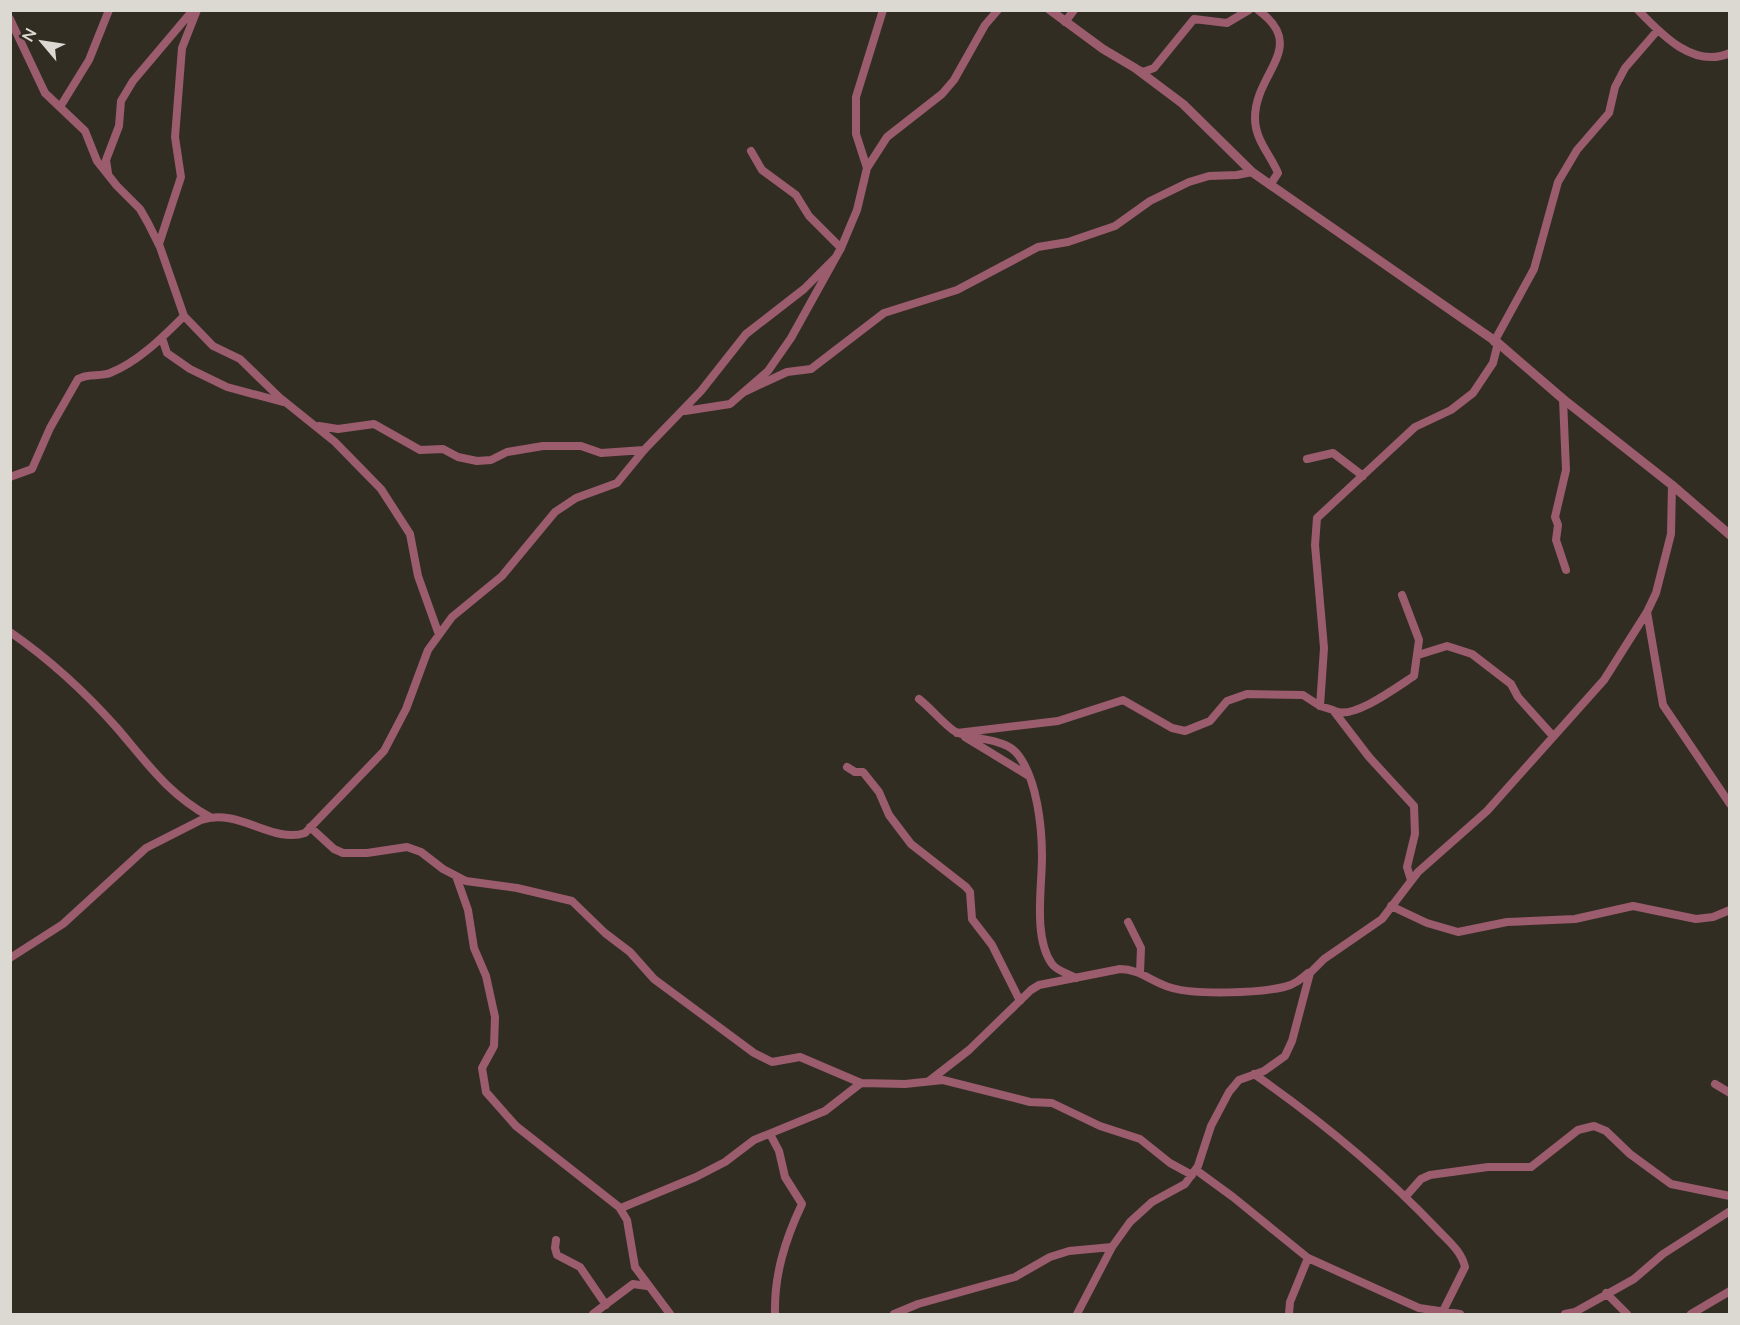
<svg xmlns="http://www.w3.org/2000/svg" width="1740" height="1325" font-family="Lato,sans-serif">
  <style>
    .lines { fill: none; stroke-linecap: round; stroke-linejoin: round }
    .minor { stroke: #9b5c6e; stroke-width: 8 }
    .tertiary { stroke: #9b5c6e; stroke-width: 9 }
  </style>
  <rect width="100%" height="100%" fill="#322d23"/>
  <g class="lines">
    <path class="minor" d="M1258,10C1309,47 1255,72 1255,118C1255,140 1270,154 1278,173L1270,185
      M1638,10C1662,35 1694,69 1730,53
      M10,19L45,93L85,131L97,161L117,186L140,209L148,223L160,247L184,316L213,346L240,359L279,397L335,442L381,489L410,534L418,576L438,632
      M1065,22L1074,10
      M1139,70L1143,72L1154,68L1194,19L1227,23L1249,10
      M60,107L89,60L109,10
      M751,151L762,170L796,195L809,216L841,248
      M867,168L887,137L942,94L954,80L985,25L998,10
      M108,173L106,160L119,126L121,101L133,81L193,10
      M159,244L181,177L175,137L182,48L197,10
      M162,338L167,353L190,369L227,387L283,402
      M1494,342L1534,269L1558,182L1577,150L1609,113L1615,87L1625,68L1657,31
      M744,392L787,372L811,369L884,313L957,290L1038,247L1068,242L1115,226L1150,201L1189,182L1209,176L1237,175L1252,172
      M1563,399L1566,470L1555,517L1558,525L1556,540L1566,570
      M685,411L730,404L768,371L791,338L841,248L857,210L867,168L856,134V97L883,10
      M319,426L338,429L374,424L420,450L443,449L458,457L477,461L491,460L507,452L543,446H581L601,453L644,450
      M1307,459L1333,453L1363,476
      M10,477L32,469L50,428L78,379C88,373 99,377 110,373C138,362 163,337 184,316
      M1647,612L1663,705L1730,804
      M10,632C49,659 86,693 117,728C147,763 168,794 210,817
      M1418,655L1447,646L1472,654L1511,684L1518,697L1553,736
      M919,699C931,708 946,727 956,732C975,741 1006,737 1019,756C1037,781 1042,826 1042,857C1042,887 1033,938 1052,964C1057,971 1069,974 1076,978
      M1320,706L1324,648L1315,545L1317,518L1415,427L1451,410L1473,393L1493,363L1498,343
      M1335,711C1353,720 1397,687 1414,676L1419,640L1402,595
      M957,733L1058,721L1123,700L1172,728L1185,731L1210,721L1227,701L1247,694L1303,695L1320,706L1333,710L1369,757L1414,806L1415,834L1407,867L1411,880
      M965,737L1029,776
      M847,767L855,772H863L879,792L889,815L911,844L966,887L970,892L972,919L992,945L1020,1001
      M310,827L334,849L343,853H367L407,847L421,852L443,869L466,881L517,888L572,901L605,933L630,952L654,979L754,1053L772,1062L800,1057L861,1083
      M456,876L468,910L474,948L486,976L495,1017L494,1046L482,1068L486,1092L516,1126L619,1207L627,1220L635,1267L670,1314
      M1391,906L1427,923L1458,932L1507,922L1575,919L1633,906L1696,919L1713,917L1730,910
      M1128,922L1141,948L1140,973
      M10,958L63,924L146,848L201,820C238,807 272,844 305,833L384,751L406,709L428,650L452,617L502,576L555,512L576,498L617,483L644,450L701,391L746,334L804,289L836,257
      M1254,1074C1320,1120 1380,1169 1436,1228C1447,1240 1461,1250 1465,1267L1443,1311
      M929,1081L969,1050L1031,990L1039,985L1120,969C1140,969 1153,983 1172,988C1197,995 1259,993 1284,987C1294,985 1301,979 1308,973
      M1715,1084L1730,1093
      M770,1134L779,1151L785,1177L802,1204C785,1240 774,1275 775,1314
      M1196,1170L1233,1197L1308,1258L1419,1308L1460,1314
      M1406,1196L1421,1179L1430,1175L1488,1167H1531L1578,1130L1594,1126L1606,1131L1630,1154L1671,1184L1730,1196
      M621,1208L696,1177L725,1162L754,1140L825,1111L861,1083L905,1084L943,1080L1030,1102L1052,1103L1100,1126L1140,1139L1170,1163L1192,1175
      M556,1240L555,1248L557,1255L580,1267L606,1305
      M1606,1293L1627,1314
      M593,1314L633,1284L647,1286
      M894,1314L918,1304L1015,1277L1050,1257L1069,1251L1112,1247
      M1077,1314L1112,1247L1130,1222L1152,1202L1185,1184L1198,1166L1211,1126L1229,1092L1239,1080L1264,1071L1285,1056L1292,1041L1310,973L1324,959L1382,919L1418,872L1487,811L1604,680L1647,612L1656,593L1671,534L1672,485
      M1289,1314L1290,1302L1308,1258
      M1565,1314L1575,1312L1634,1279L1663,1254L1730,1211
      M1691,1314L1730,1291"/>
    <path class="tertiary" d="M1050,10L1103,49L1135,68L1183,104L1252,172L1498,343L1563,399L1672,485L1730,535"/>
  </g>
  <rect width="1740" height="1325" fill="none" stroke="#dcd8d2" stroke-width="24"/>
  <g transform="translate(42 42) rotate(299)" stroke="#322d23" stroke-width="4.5" paint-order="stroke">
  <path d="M0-4.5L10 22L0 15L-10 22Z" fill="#dcd8d2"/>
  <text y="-9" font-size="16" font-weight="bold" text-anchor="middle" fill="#dcd8d2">N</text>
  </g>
</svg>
